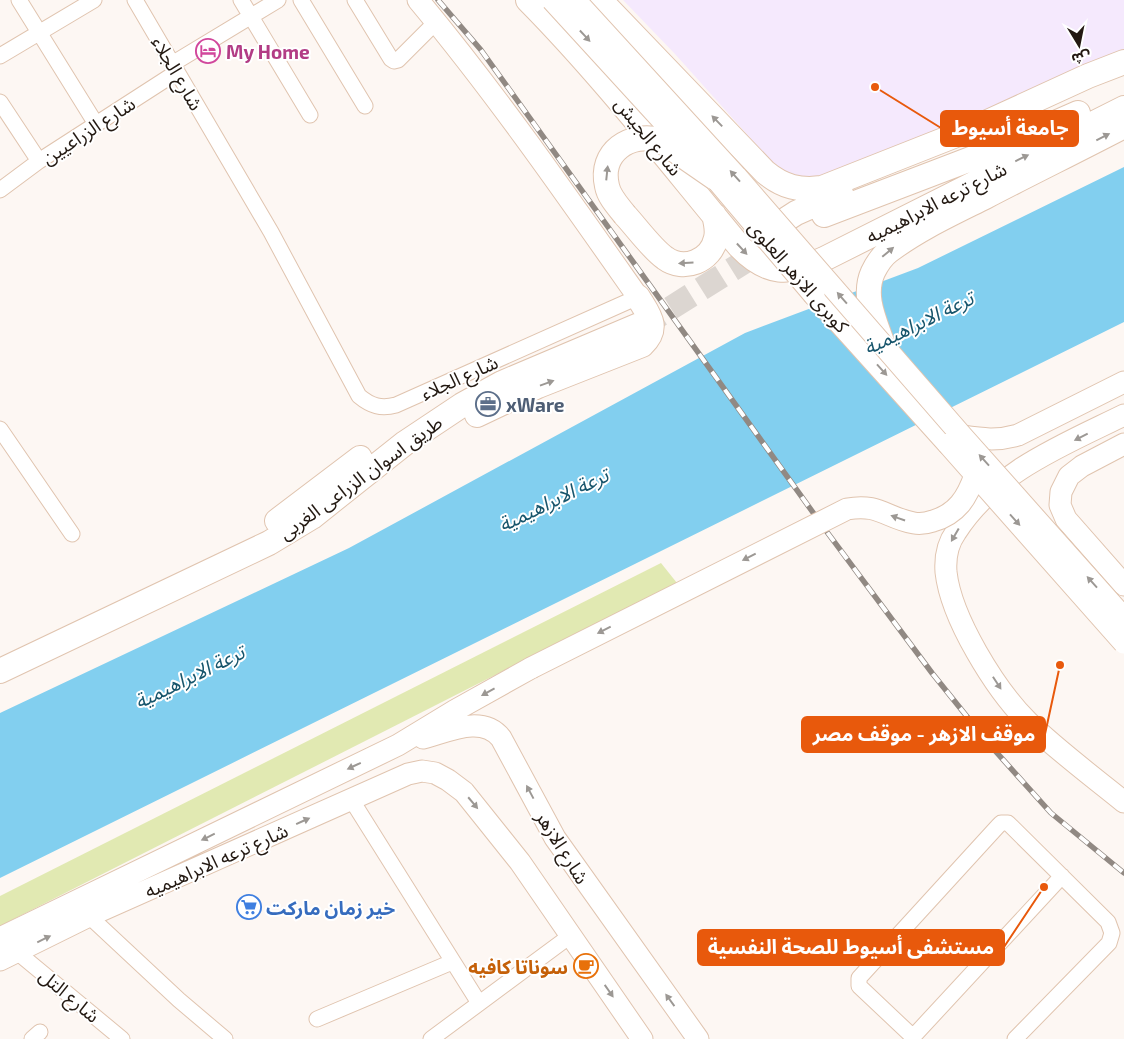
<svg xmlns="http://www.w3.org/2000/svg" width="1124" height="1039" font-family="'Exo 2','Noto Sans Arabic',sans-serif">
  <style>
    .education { fill: #f5e9fd }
    .green { fill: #e1e9b2 }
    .water { fill: #82cfef }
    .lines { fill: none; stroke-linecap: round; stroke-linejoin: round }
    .primary-tunnel { stroke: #dcd6d1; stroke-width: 24; stroke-dasharray: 24 12; stroke-linecap: butt }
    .street-casing { stroke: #e0c4af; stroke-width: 17 }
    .secondary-casing { stroke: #e0c4af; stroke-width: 23 }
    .primary-casing { stroke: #e0c4af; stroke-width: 26 }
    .street { stroke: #fff; stroke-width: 15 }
    .secondary { stroke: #fff; stroke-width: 21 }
    .primary { stroke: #fff; stroke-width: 24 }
    .rail-casing { stroke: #918983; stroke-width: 5.5 }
    .rail { stroke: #fff; stroke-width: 4; stroke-dasharray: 11; stroke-linecap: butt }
    .secondary-bridge-casing { stroke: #e0c4af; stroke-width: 23; stroke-linecap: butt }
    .primary-bridge-casing { stroke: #e0c4af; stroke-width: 26; stroke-linecap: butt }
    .secondary-bridge { stroke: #fff; stroke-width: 21 }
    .primary-bridge { stroke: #fff; stroke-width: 24 }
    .oneway { fill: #9c9894 }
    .labels { text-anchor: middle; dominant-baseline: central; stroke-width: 4; stroke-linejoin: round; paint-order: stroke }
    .hotel-label { font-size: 19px; font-weight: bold; fill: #b23c85; stroke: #fff; text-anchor: start }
    .street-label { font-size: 19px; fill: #231912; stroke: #fff }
    .service-label { font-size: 19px; font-weight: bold; fill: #4e5e75; stroke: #fff; text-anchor: start }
    .shop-label { font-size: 19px; font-weight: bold; fill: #366cbe; stroke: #fff; text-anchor: start }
    .food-label { font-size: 19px; font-weight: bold; fill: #c56008; stroke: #fff; text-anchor: end }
    .water-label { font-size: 20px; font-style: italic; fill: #17556c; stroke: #fff }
    .leader { fill: none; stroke: #e8590c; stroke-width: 2 }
    .callout-dot { fill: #e8590c; stroke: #fff; stroke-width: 2 }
    .callout { fill: #e8590c; stroke: #e8590c; stroke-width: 2 }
    .callout-label { font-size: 20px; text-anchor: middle; font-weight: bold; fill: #fff }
  </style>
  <rect width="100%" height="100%" fill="#fdf7f3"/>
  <path class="education" d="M623,0H1124V52L825,179L804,180L782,171L771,161L675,54Z"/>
  <path class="green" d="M661,563L677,583L0,926V896Z"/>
  <path class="water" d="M1124,167V322L0,878V713L349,548L745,333L918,268Z"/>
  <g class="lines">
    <path class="primary-tunnel" d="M639,325L658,316L768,247"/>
    <defs>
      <path id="street" d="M19,0L96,124
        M135,0L271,232L359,396C371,406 381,409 396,405L638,297
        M241,0L310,115
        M301,0L365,106
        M355,0L391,59L394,61L398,60L436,22
        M0,56L94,0
        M172,64L278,0
        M0,102L39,161
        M0,190L39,161L177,72
        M0,429L72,534
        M351,799L479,1003
        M89,916L179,1000L225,1039
        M17,952L122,1039
        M317,1019L452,962
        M913,1037L859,986V978L998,826L1001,823H1008L1108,922L1112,933L1109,943L1015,1039
        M32,1039L40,1032
        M431,1039L570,936
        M911,1039L1062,876"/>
      <path id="secondary" d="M418,0C497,95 567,196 638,297
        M814,295L948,444
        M1124,415C1063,445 994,472 956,532C948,543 945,558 946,572C951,618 995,689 1028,722C1058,751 1092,776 1124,802
        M962,436C983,439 997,441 1018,435L1124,382
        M1124,444L1082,466L1069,476L1061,492L1060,505L1066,519L1124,585
        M423,738C447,732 482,714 501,738L555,838L698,1039
        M0,938L398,745L454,711L531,668
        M0,960L89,916L408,774L422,771L435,773L448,780L464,792L520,862L642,1039"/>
      <path id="primary" d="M528,0C604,77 670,163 740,247C767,275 789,275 824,259L1124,108
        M600,0L765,172C783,187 800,191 822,188L979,126L1088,76L1124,62
        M625,215C637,228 652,249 665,258C684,272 711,261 716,238C718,230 716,223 714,215
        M824,215L989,152L1078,113
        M762,235L796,213L841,193
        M883,345C875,321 862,296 873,272C877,264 882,256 889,251C918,229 953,213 985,197C1031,173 1078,150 1124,126
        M477,415L538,386L642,345C661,327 648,314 638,297
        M277,521L360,458
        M0,671L269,543L312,517L405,443L462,405L502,383L639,325"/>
    </defs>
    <use href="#street" class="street-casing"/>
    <use href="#secondary" class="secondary-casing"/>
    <use href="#primary" class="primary-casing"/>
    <use href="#street" class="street"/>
    <use href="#secondary" class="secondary"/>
    <use href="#primary" class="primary"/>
    <defs>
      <path id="rail" d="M438,0L481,50L827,532L932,673L989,744L1051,813L1124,873"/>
    </defs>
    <use href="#rail" class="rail-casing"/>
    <use href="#rail" class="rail"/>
    <defs>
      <path id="secondary-bridge" d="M552,0L715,178L814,295
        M575,0L736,176L962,436L1124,618
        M948,444L1124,643
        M531,668L847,509C879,503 886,518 914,523C920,524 927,523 933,521C957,514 967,498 975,475"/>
      <path id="primary-bridge" d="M625,215C618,206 609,197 607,186C599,152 630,132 660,140L715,178"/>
    </defs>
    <use href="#secondary-bridge" class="secondary-bridge-casing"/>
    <use href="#primary-bridge" class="primary-bridge-casing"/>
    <use href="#secondary-bridge" class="secondary-bridge"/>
    <use href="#primary-bridge" class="primary-bridge"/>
  </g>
  <defs><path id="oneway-solid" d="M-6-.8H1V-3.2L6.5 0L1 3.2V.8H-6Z" transform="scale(1.25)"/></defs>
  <g class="oneway">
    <use href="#oneway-solid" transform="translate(585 36) rotate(47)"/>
    <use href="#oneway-solid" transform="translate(717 121) rotate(-134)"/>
    <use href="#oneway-solid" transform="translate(1103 137) rotate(-27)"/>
    <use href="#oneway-solid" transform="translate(1022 158) rotate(-26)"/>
    <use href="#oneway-solid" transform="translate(607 173) rotate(-84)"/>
    <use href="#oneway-solid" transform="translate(735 176) rotate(-132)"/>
    <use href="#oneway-solid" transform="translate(742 249) rotate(47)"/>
    <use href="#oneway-solid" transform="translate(888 252) rotate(-40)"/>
    <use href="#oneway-solid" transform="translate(686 263) rotate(177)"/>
    <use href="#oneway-solid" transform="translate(842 298) rotate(-131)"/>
    <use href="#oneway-solid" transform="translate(882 370) rotate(48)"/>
    <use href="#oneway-solid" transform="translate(547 383) rotate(-20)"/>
    <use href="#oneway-solid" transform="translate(1081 437) rotate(153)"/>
    <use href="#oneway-solid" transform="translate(984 460) rotate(-132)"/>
    <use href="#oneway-solid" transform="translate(898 518) rotate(-161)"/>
    <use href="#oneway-solid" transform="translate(1015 520) rotate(48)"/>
    <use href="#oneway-solid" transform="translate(955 535) rotate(120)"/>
    <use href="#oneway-solid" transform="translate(749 557) rotate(153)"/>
    <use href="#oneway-solid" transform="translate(1092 582) rotate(-132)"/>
    <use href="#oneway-solid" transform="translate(604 630) rotate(153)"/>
    <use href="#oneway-solid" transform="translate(997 683) rotate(57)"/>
    <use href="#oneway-solid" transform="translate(488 692) rotate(151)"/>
    <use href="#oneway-solid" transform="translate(354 766) rotate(155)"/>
    <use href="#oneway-solid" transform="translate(530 792) rotate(-118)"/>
    <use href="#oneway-solid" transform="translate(473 803) rotate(50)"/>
    <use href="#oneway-solid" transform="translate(303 821) rotate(-24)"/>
    <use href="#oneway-solid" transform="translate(208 837) rotate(154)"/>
    <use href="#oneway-solid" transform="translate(44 939) rotate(-26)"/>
    <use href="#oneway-solid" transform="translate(609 991) rotate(55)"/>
    <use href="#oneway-solid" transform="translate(670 1000) rotate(-126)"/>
  </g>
  <defs>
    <symbol id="hotel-ring" viewBox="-11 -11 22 22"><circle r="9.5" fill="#fff" stroke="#d1479c" stroke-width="1.5"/><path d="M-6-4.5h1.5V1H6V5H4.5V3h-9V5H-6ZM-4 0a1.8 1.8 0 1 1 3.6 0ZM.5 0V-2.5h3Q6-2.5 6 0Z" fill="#d1479c"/></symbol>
    <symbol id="office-ring" viewBox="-11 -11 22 22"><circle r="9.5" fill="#fff" stroke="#5c6f8a" stroke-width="1.5"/><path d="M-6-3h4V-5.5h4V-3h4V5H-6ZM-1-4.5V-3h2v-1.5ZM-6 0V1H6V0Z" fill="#5c6f8a"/></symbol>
    <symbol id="supermarket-ring" viewBox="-11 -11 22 22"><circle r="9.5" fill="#fff" stroke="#3f7fe0" stroke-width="1.5"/><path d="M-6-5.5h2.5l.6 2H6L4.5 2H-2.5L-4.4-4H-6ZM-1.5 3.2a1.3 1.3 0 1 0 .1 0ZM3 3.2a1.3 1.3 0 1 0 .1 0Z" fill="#3f7fe0"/></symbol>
    <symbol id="cafe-ring" viewBox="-11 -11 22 22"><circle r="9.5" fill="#fff" stroke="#e8710a" stroke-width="1.5"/><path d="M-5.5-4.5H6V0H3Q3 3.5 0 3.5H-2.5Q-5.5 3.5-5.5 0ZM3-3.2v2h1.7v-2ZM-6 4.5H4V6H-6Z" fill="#e8710a"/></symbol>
  </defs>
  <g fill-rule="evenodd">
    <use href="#hotel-ring" x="194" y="37" width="28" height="28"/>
    <use href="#office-ring" x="474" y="390" width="28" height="28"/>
    <use href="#supermarket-ring" x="235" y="893" width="28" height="28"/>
    <use href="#cafe-ring" x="572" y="952" width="28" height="28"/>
  </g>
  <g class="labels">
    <g class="hotel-label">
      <text x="226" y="51">My Home</text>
    </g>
    <g class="street-label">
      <text transform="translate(178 73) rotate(60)">شارع الجلاء</text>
      <text transform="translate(88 130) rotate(-33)">شارع الزراعيين</text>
      <text transform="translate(649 136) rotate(51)">شارع الجيش</text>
      <text transform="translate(936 202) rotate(-27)">شارع ترعه الابراهيميه</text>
      <text transform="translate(799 276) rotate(49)">كوبرى الازهر العلوى</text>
      <text transform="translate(459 377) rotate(-24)">شارع الجلاء</text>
      <text transform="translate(360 477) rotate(-36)">طريق اسوان الزراعى الغربى</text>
      <text transform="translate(563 847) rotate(58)">شارع الازهر</text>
      <text transform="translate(216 860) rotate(-24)">شارع ترعه الابراهيميه</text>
      <text transform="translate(70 995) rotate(40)">شارع التل</text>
    </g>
    <g class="service-label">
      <text x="506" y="404">xWare</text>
    </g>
    <g class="shop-label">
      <text x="266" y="907">خير زمان ماركت</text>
    </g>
    <g class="food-label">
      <text x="568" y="966">سوناتا كافيه</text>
    </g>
    <g class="water-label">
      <text transform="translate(918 322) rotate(-26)">ترعة الابراهيمية</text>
      <text transform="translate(553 499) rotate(-26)">ترعة الابراهيمية</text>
      <text transform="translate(189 676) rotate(-26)">ترعة الابراهيمية</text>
    </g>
  </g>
  <path class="leader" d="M875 87L941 128M1060 665L1045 734M1044 887L1004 947"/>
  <g class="callout-dot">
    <circle cx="875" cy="87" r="5"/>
    <circle cx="1060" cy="665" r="5"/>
    <circle cx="1044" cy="887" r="5"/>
  </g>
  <g class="callout">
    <rect x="941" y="111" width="137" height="35" rx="5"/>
    <rect x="802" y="717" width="243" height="35" rx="5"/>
    <rect x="698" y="930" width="306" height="35" rx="5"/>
  </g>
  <g class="callout-label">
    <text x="1010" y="135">جامعة أسيوط</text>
    <text x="924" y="741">موقف الازهر - موقف مصر</text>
    <text x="851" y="954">مستشفى أسيوط للصحة النفسية</text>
  </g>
  <g transform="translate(1079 45) rotate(170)" stroke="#ffffff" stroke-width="4" paint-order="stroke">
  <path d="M0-4L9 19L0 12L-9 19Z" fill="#231912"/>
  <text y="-8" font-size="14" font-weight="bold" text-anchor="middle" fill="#231912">ش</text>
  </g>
</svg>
